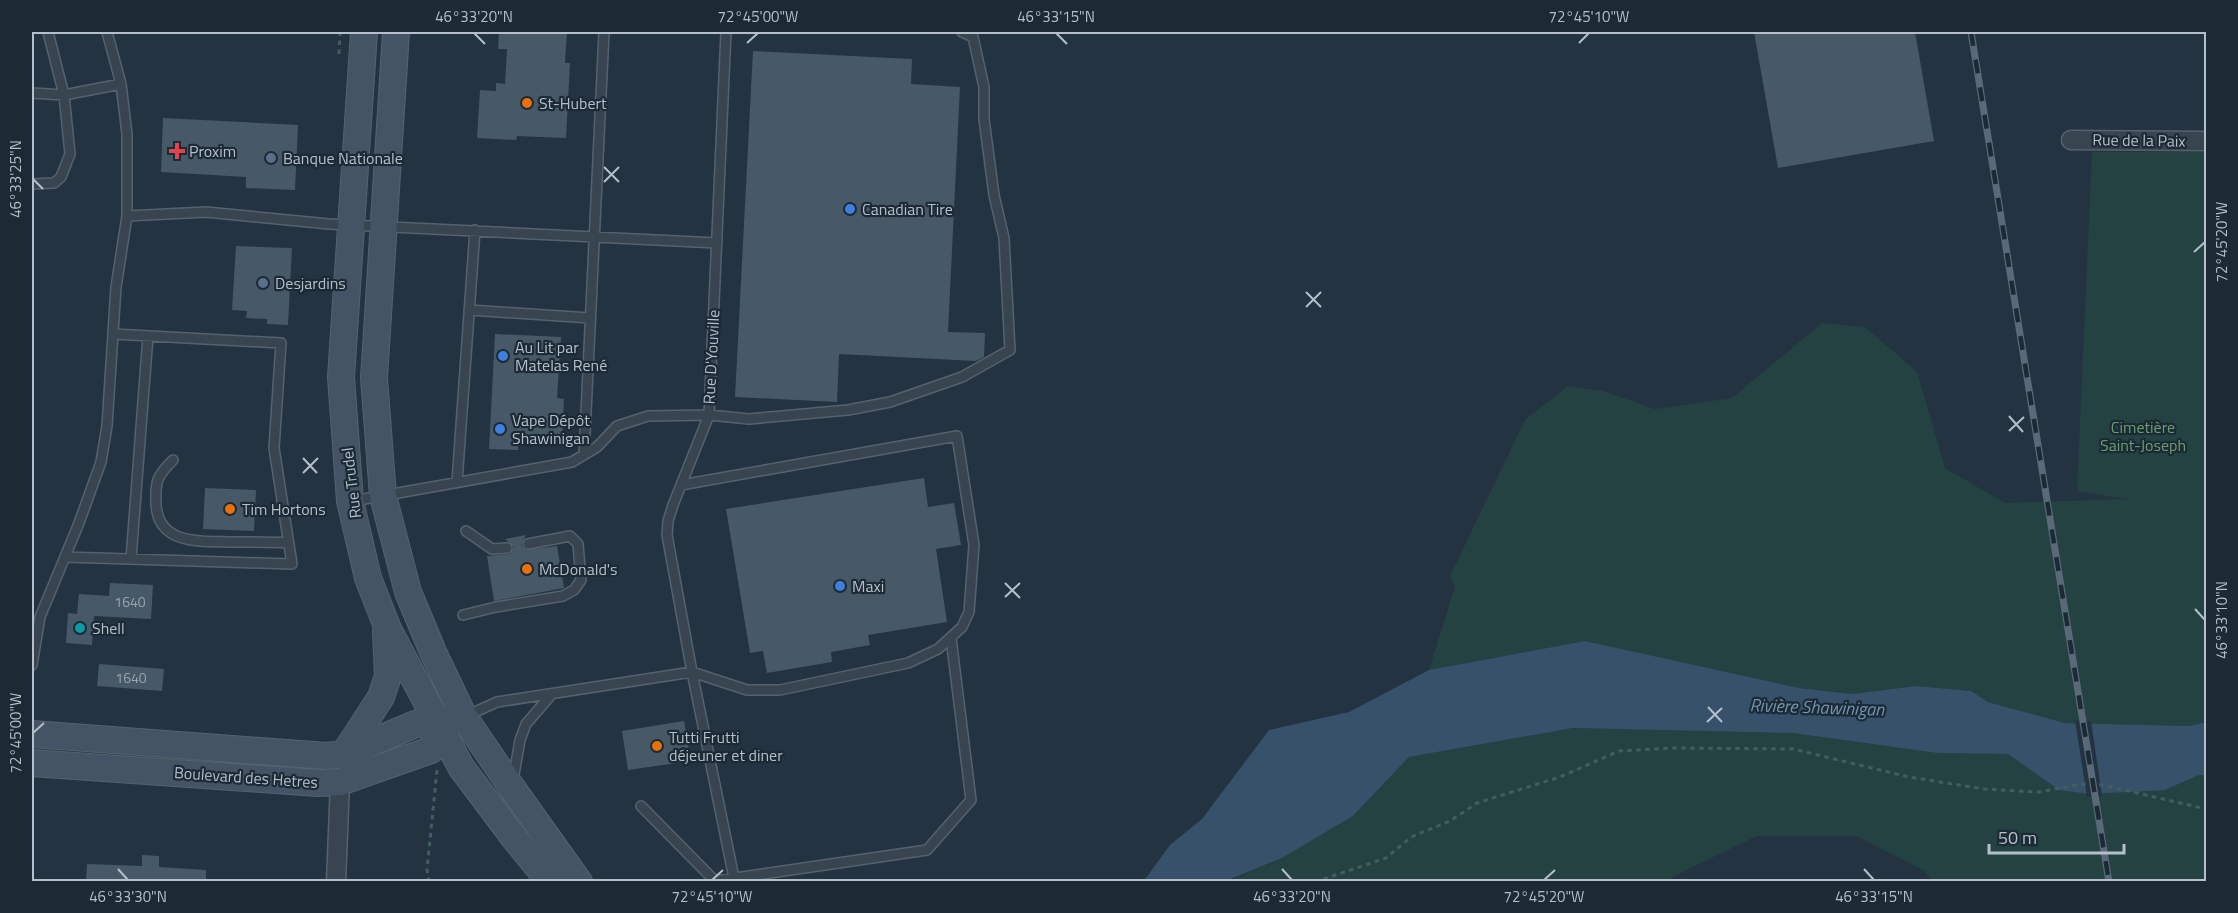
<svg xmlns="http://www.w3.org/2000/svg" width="2238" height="913" font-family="'Titillium Web',sans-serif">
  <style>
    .green { fill: #254242 }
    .water { fill: #365169 }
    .pier { fill: #233341 }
    .building { fill: #475967 }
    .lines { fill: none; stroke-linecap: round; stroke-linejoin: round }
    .lane-casing { stroke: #55626e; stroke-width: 12 }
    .street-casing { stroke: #55626e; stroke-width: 21 }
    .secondary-casing { stroke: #55626e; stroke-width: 28 }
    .path { stroke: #435e5e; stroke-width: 3; stroke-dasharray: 4.5 4.5; stroke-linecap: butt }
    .lane { stroke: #384551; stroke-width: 9 }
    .street { stroke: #384551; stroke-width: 18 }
    .secondary { stroke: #455464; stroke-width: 26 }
    .rail-casing { stroke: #596978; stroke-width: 7 }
    .rail { stroke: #1c2a36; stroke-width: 4.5; stroke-dasharray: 14; stroke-linecap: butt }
    .ticks { fill: none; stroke: #b4bfcb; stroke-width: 2 }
    .food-dot { fill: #e8710a; stroke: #1c2a36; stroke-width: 2 }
    .health-dot { fill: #e0444e; stroke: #1c2a36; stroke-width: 2 }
    .service-dot { fill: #5c6f8a; stroke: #1c2a36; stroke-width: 2 }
    .shop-dot { fill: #3f7fe0; stroke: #1c2a36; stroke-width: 2 }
    .culture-dot { fill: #0f9aa8; stroke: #1c2a36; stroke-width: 2 }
    .labels { text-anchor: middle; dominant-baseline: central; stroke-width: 4.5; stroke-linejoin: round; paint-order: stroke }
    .number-label { font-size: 14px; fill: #99a6b2 }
    .poi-label { font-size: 16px; fill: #b4bfcb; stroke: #1c2a36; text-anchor: start }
    .street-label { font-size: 16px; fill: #b4bfcb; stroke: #1c2a36 }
    .park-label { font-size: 16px; fill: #6a9e70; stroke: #1c2a36 }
    .water-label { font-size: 18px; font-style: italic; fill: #7294b0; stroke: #1c2a36 }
    .neatline { fill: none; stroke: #b4bfcb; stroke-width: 2 }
    .ticks-label { font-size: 15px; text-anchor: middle; fill: #b4bfcb }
  </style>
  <rect width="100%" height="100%" fill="#233341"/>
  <path class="green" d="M2092,152H2206V722L2189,726L2065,723L1988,702L1971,691L1916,686L1852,694L1799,688L1585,641L1429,670L1455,586L1450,576L1525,420L1568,386L1603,391L1655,409L1732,398L1822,323L1865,327L1917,372L1945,468L2005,503L2128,499L2077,491Z
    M1573,728L1793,733L1937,753L2008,754L2059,790H2165L2199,775H2206V881H1932L1925,871L1856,836H1757L1674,876L1669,881L1226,882L1282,858L1353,816L1409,757Z"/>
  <path class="water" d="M1585,641L1799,688L1852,694L1916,686L1971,691L1988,702L2065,723L2189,726L2206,722V775H2199L2165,790L2090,794L2059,790L2008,754L1937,753L1793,733L1573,728L1409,757L1353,816L1282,858L1226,881L1143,882L1170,845L1202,819L1269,730L1349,712L1429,670Z"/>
  <path class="pier" d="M2075,720L2091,721L2102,796L2087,797Z"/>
  <path class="building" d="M499,32H567L565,63H570L566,138L517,136L516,140L477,138L480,90L496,91V83L505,84L507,49H498Z
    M1754,32H1915L1934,141L1778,168Z
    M753,51L912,59L911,84L960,87L948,332L985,333L984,357L976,361L839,354L837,402L735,397Z
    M163,118L298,125L295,190L246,188V177L161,172Z
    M236,246L292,248L288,325L267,324V319L246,318L247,311L232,310Z
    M495,334L561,337L557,398L564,399L562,444L518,442V450L489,449Z
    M924,478L928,507L954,503L961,545L936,549L947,622L868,635L870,645L831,652L832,662L767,673L763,651L750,653L726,509Z
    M205,488L256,490L254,531L203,529Z
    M526,535L521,545L526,550L557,546L564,588L494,601L487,556L510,554L514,547L505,539Z
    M110,583L153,585L151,619L94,616L92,645L66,643L68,613L77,614L79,594L109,596Z
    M99,664L164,669L162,691L97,686Z
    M684,721L690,755L684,762L628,770L622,731Z
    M142,855L159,856V867L206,870V882H86L87,864L142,866Z"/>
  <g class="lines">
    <defs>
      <path id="lane" d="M726,32L709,415L673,505L668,521L667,535L692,672L734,878
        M32,93L64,95L121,84
        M32,184L54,183L61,177L70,154L64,95L48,32
        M127,216L206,212L329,224L717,243
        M469,310L590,318
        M584,455L604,32
        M173,460C157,476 155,481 156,504C158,546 202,541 233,542C251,542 270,542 288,543
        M457,482L475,230
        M353,501L572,462L597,447L617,426L648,416L709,415L749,419L848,410L890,402L962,377L1010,350L1004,238L994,195L984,119V87L973,37L962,32
        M466,531L492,549L507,548
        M65,557L292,564L274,448L281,343L113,334
        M131,559L148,336
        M463,615L496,607L563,596L574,590L581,580L578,544L570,536L528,544
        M32,665L40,617L79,523L101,462L107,426L116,287L127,216V134L121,84L107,32
        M466,716L497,702L692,672L747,690H780L908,663L938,649L962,627L969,612L974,545L957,436L681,485
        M513,780L520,740L526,724L551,695
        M641,806L715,881L927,850L971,800L951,638"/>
      <path id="street" d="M2071,140L2206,141
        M336,882L340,782"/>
      <path id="secondary" d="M364,32L341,377L350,501L368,578L388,629L461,767L515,839L550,882
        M396,32L374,378L383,496L408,592L433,652L464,717L512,788L579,882
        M32,734L327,756L344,754L418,723L440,728L451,722
        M344,754L381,697L388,676L386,632
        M32,763L318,783L340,782L431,750L440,728"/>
    </defs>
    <use href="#lane" class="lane-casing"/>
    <use href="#street" class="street-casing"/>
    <use href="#secondary" class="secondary-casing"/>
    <path class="path" d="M339,54L340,33
      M429,882L427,870L437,770
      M1315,882L1386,858L1411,837L1450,821L1477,803L1560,777L1619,751L1674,748L1793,749L1909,777L1984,789L2039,792L2082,784L2103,785L2206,809"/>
    <use href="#lane" class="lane"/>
    <use href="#street" class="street"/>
    <use href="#secondary" class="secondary"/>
    <defs>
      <path id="rail" d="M1971,32L2109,882"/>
    </defs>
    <use href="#rail" class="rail-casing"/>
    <use href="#rail" class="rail"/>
  </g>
  <path class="ticks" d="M474,33L485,44M1056,33L1067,44M747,43L758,33M1579,43L1589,33M604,167L619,182M33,179L43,189M604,182L619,167M2194,252L2205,242M1306,292L1321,307M1306,307L1321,292M2009,416L2023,432M2009,431L2024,417M303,458L317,473M303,473L318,458M1005,583L1020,598M1005,597L1020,583M2195,609L2205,620M1708,707L1722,722M1707,722L1722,708M33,733L44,723M118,869L128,880M1282,869L1292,880M1864,869L1874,880M712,880L723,870M1544,880L1555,870"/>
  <g class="food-dot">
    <circle cx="527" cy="103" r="6"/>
    <circle cx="230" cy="509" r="6"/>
    <circle cx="527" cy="569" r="6"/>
    <circle cx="657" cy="746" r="6"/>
  </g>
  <path class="health-dot" d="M174 142h6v6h6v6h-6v6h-6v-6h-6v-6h6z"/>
  <g class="service-dot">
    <circle cx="271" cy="158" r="6"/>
    <circle cx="263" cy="283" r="6"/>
  </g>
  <g class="shop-dot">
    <circle cx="850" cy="209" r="6"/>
    <circle cx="503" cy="356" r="6"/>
    <circle cx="500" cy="429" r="6"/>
    <circle cx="840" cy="586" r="6"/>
  </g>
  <circle class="culture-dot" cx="80" cy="628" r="6"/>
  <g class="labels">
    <g class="number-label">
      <text x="130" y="601">1640</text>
      <text x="131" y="677">1640</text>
    </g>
    <g class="poi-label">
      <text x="539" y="103">St-Hubert</text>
      <text x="189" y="151">Proxim</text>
      <text x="283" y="158">Banque Nationale</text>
      <text x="862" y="209">Canadian Tire</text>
      <text x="275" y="283">Desjardins</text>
      <text x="515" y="347">Au Lit par<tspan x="515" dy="18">Matelas René</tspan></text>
      <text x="512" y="420">Vape Dépôt<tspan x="512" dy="18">Shawinigan</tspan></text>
      <text x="242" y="509">Tim Hortons</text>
      <text x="539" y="569">McDonald's</text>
      <text x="852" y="586">Maxi</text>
      <text x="92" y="628">Shell</text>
      <text x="669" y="737">Tutti Frutti<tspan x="669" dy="18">déjeuner et diner</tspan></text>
    </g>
    <g class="street-label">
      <text transform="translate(2139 140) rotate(1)">Rue de la Paix</text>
      <text transform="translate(711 357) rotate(-87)">Rue D'Youville</text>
      <text transform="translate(351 483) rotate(-97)">Rue Trudel</text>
      <text transform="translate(246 777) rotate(4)">Boulevard des Hetres</text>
    </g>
    <g class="park-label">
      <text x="2143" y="427">Cimetière<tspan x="2143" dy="18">Saint-Joseph</tspan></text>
    </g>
    <g class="water-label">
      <text transform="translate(1817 707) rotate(2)">Rivière Shawinigan</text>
    </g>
  </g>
  <rect width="2238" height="913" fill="none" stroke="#1c2a36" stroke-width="66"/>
  <path d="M1989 844v9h135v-9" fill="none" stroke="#b4bfcb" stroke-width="3"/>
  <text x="1998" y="844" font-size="18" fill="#b4bfcb" stroke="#1c2a36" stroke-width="4.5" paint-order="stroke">50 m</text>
  <rect x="33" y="33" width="2172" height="847" class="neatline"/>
  <g class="ticks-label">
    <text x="474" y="22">46°33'20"N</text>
    <text x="758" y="22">72°45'00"W</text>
    <text x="1056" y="22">46°33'15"N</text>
    <text x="1589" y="22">72°45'10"W</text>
    <text transform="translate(16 179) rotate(-90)" y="5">46°33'25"N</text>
    <text transform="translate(2222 242) rotate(-90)" y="5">72°45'20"W</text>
    <text transform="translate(2222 620) rotate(-90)" y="5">46°33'10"N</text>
    <text transform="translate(16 733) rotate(-90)" y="5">72°45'00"W</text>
    <text x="128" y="902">46°33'30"N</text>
    <text x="712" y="902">72°45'10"W</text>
    <text x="1292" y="902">46°33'20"N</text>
    <text x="1544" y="902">72°45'20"W</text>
    <text x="1874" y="902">46°33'15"N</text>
  </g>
</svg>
